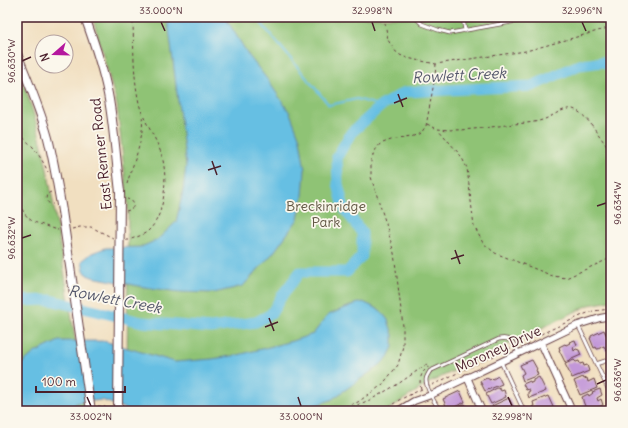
<svg xmlns="http://www.w3.org/2000/svg" width="628" height="428" font-family="Delius,sans-serif">
  <style>
    .green { fill: #8fc374; stroke: #6c7150 }
    .water { fill: #66bfe3; stroke: #586f87 }
    .lines { fill: none; stroke-linecap: round; stroke-linejoin: round }
    .stream { stroke: #66bfe3; stroke-width: 2 }
    .river { stroke: #66bfe3; stroke-width: 11 }
    .building { fill: #c297d8 }
    .service-casing { stroke: #633c41; stroke-width: 4.5 }
    .minor-casing { stroke: #633c41; stroke-width: 8 }
    .secondary-casing { stroke: #633c41; stroke-width: 10 }
    .path { stroke: #633c41; stroke-width: 1; stroke-dasharray: 3 3; stroke-linecap: butt }
    .service { stroke: #fff; stroke-width: 3 }
    .minor { stroke: #fff; stroke-width: 6 }
    .secondary { stroke: #fff; stroke-width: 8 }
    .secondary-bridge-casing { stroke: #633c41; stroke-width: 10; stroke-linecap: butt }
    .secondary-bridge { stroke: #fff; stroke-width: 8 }
    .ticks { fill: none; stroke: #4a1f2b; stroke-width: 1.5 }
    .labels { text-anchor: middle; dominant-baseline: central; stroke-width: 3.5; stroke-linejoin: round; paint-order: stroke }
    .street-label { font-size: 14px; fill: #4a1f2b; stroke: #fbf7ec }
    .park-label { font-size: 14px; fill: #625845; stroke: #fbf7ec }
    .water-label { font-size: 15px; font-style: italic; fill: #54576b; stroke: #fbf7ec }
    .neatline { fill: none; stroke: #4a1f2b; stroke-width: 1.5 }
    .ticks-label { font-size: 10px; text-anchor: middle; fill: #4a1f2b }
  </style>
  <rect width="100%" height="100%" fill="#fbf7ec"/>
  <filter id="ink" filterUnits="userSpaceOnUse"><feTurbulence type="fractalNoise" baseFrequency=".025" numOctaves="2"/><feDisplacementMap in="SourceGraphic" scale="8" xChannelSelector="R" yChannelSelector="G"/><feConvolveMatrix kernelMatrix="1 2 1 2 8 2 1 2 1" color-interpolation-filters="sRGB"/></filter>
  <filter id="wash" filterUnits="userSpaceOnUse"><feTurbulence type="fractalNoise" baseFrequency=".012" numOctaves="4" result="noise"/><feDisplacementMap in="SourceGraphic" scale="16" xChannelSelector="R" yChannelSelector="G"/><feGaussianBlur stdDeviation="0.9" result="paint"/><feColorMatrix in="noise" values="0 0 0 0 0 0 0 0 0 0 0 0 0 0 0 0 0 1.4 0 .05"/><feComposite in="paint" operator="in"/></filter>
  <g filter="url(#wash)">
    <rect width="100%" height="100%" fill="#f1dfc0"/>
    <path class="green" d="M92,17H611V301L589,305L429,383L386,411H127L128,204L117,105L95,26Z
      M17,67C41,124 51,186 60,246C69,301 78,356 86,411H17Z"/>
    <path class="water" d="M166,17H225L249,56L267,79L290,113L300,139L305,170L303,196L298,219L274,252L243,286L214,293L179,292L144,287L92,277L87,275L84,270L82,261L92,253L105,248L141,247L157,240L176,222L183,191L186,166L169,29Z
      M363,302L380,310L388,320L393,335V347L388,357L380,365L331,400L313,406L292,408L274,411H131L102,400L76,403L68,411H17V368L34,353L59,341H104L175,362L212,359L238,355L292,341L313,334L328,315L355,304Z"/>
    <g class="lines">
      <path class="stream" d="M256,17L329,105L357,99L381,106"/>
      <path class="river" d="M17,301L50,300L142,322L211,328L256,322L271,314L283,294L300,272H347L362,256V233L344,208L338,184L337,157L351,133L381,106L405,92L532,86L579,65L602,62L611,66"/>
    </g>
    <g id="blocks">
      <path class="building" d="M604,330L611,346V348L606,351L604,346L598,349H597L596,347L594,348L590,338H591V336Z
        M611,330V343L606,332Z
        M575,340L577,345L573,347L574,351L576,349L579,350L581,355L565,362L559,350H560L559,347L565,344L566,345L570,343L569,342Z
        M532,360L537,369L536,370L538,375L523,381L521,375L524,373L520,365Z
        M574,360L576,362L579,361L580,364L583,363L584,366L587,365L589,371L572,378L565,364Z
        M498,376L502,384L485,391L480,381L487,378L490,380L492,378L493,379Z
        M539,377L546,391L529,398L528,395V392L530,391L529,389L526,390L523,384L530,381L531,383L533,382V380Z
        M583,377L584,379L587,378L588,382L594,379L597,388L580,395L574,381Z
        M497,388L500,389L501,391L504,390L506,397L491,404L486,394Z
        M600,389L602,395L597,398L598,401L601,399L603,405L589,411H587L583,401V400L582,397L588,394L589,396L593,393L592,392Z
        M460,391L465,402L448,410L443,399Z
        M548,396L553,407L552,408L553,410L550,411H534L532,407L534,406L533,402Z
        M509,398L514,408L508,411H494L492,406Z
        M465,404L469,411H450Z"/>
    </g>
  </g>
  <g filter="url(#ink)">
    <use href="#blocks" fill-opacity="0" stroke="#633c41" stroke-width="1"/>
    <g class="lines">
      <defs>
        <path id="service" d="M415,17L422,24L438,30L450,33L540,17
          M448,17L458,18L464,17
          M463,18L465,31
          M578,325L611,395
          M501,362L524,411
          M596,364L611,359
          M440,411C435,403 426,389 426,380C426,377 428,374 430,371L499,339C511,336 514,344 519,353"/>
        <path id="minor" d="M541,343L572,411
          M467,377L482,411
          M398,411L414,401L431,395L578,325L600,318L611,316"/>
        <path id="secondary" d="M85,17C94,42 103,68 108,94C114,126 116,159 120,192
          M17,54C28,81 40,109 48,138C54,162 58,187 62,211"/>
      </defs>
      <use href="#service" class="service-casing"/>
      <use href="#minor" class="minor-casing"/>
      <use href="#secondary" class="secondary-casing"/>
      <path class="path" d="M347,17H357
        M384,17L388,40L394,50L400,55L407,58L436,64L463,60L526,51L591,33L611,27
        M427,124L437,129
        M17,127C21,137 26,140 33,147C39,155 44,163 48,172
        M611,150L608,148C600,137 586,113 573,109C564,107 553,116 545,119C535,123 524,123 514,124C489,127 463,132 438,129L461,156L467,168L474,226L483,243L495,253L553,276L566,278L611,258
        M17,152L19,164L17,187
        M127,184C133,162 145,139 142,115
        M17,192C18,203 24,217 34,222C36,223 38,223 40,224C46,226 52,229 58,230
        M51,192L47,194C45,200 47,204 53,204
        M126,211C136,209 136,201 127,199
        M72,229L80,227H91L113,238
        M126,240H129C136,237 145,235 150,229C166,213 168,173 161,153C155,135 143,121 139,103C133,75 134,51 133,24L132,17
        M519,344L585,314L593,311L611,309
        M432,385L434,384L511,348
        M421,389C419,382 420,375 425,370
        M98,406L105,407L107,411
        M346,407L350,408L372,399L398,384L427,364L428,368
        M77,411L83,407
        M334,411L358,402L382,385L398,365L403,346V326L394,253L386,224L371,177V161L374,152L380,144L391,140L411,137L421,133L426,126L435,77L436,64
        M383,411L399,400L422,389"/>
      <use href="#service" class="service"/>
      <use href="#minor" class="minor"/>
      <use href="#secondary" class="secondary"/>
      <defs>
        <path id="secondary-bridge" d="M62,211L91,411
          M118,411L120,192"/>
      </defs>
      <use href="#secondary-bridge" class="secondary-bridge-casing"/>
      <use href="#secondary-bridge" class="secondary-bridge"/>
    </g>
  </g>
  <path class="ticks" d="M161,22L165,31M372,22L375,31M582,22L586,31M22,61L31,57M398,94L403,107M394,103L407,98M212,161L217,175M208,170L221,166M597,206L606,203M22,238L31,235M455,250L460,264M451,259L464,255M269,318L274,331M265,327L278,322M597,384L606,380M87,397L91,406M298,397L301,406M508,397L512,406"/>
  <g class="labels">
    <g class="street-label">
      <text transform="translate(101 154) rotate(-96)">East Renner Road</text>
      <text transform="translate(498 349) rotate(-25)">Moroney Drive</text>
    </g>
    <g class="park-label">
      <text x="326" y="206">Breckinridge<tspan x="326" dy="16">Park</tspan></text>
    </g>
    <g class="water-label">
      <text transform="translate(459 75) rotate(-3)">Rowlett Creek</text>
      <text transform="translate(115 299) rotate(11)">Rowlett Creek</text>
    </g>
  </g>
  <rect width="628" height="428" fill="none" stroke="#fbf7ec" stroke-width="44"/>
  <g transform="translate(54 54) rotate(250)"><circle r="19" fill="#fbf7ec" stroke="#b4a19f"/>
  <path d="M0-3L7 15L0 10L-7 15Z" fill="#b5179e"/>
  <text y="-6" font-size="11" font-weight="bold" text-anchor="middle" fill="#4a1f2b">N</text>
  </g>
  <path d="M36 386v6h89v-6" fill="none" stroke="#4a1f2b" stroke-width="2"/>
  <text x="42" y="386" font-size="12" fill="#4a1f2b" stroke="#fbf7ec" stroke-width="3" paint-order="stroke">100 m</text>
  <rect x="22" y="22" width="584" height="384" class="neatline"/>
  <g class="ticks-label">
    <text x="161" y="14">33.000°N</text>
    <text x="372" y="14">32.998°N</text>
    <text x="582" y="14">32.996°N</text>
    <text transform="translate(11 61) rotate(-90)" y="4">96.630°W</text>
    <text transform="translate(617 203) rotate(-90)" y="4">96.634°W</text>
    <text transform="translate(11 238) rotate(-90)" y="4">96.632°W</text>
    <text transform="translate(617 380) rotate(-90)" y="4">96.636°W</text>
    <text x="91" y="420">33.002°N</text>
    <text x="301" y="420">33.000°N</text>
    <text x="512" y="420">32.998°N</text>
  </g>
</svg>
